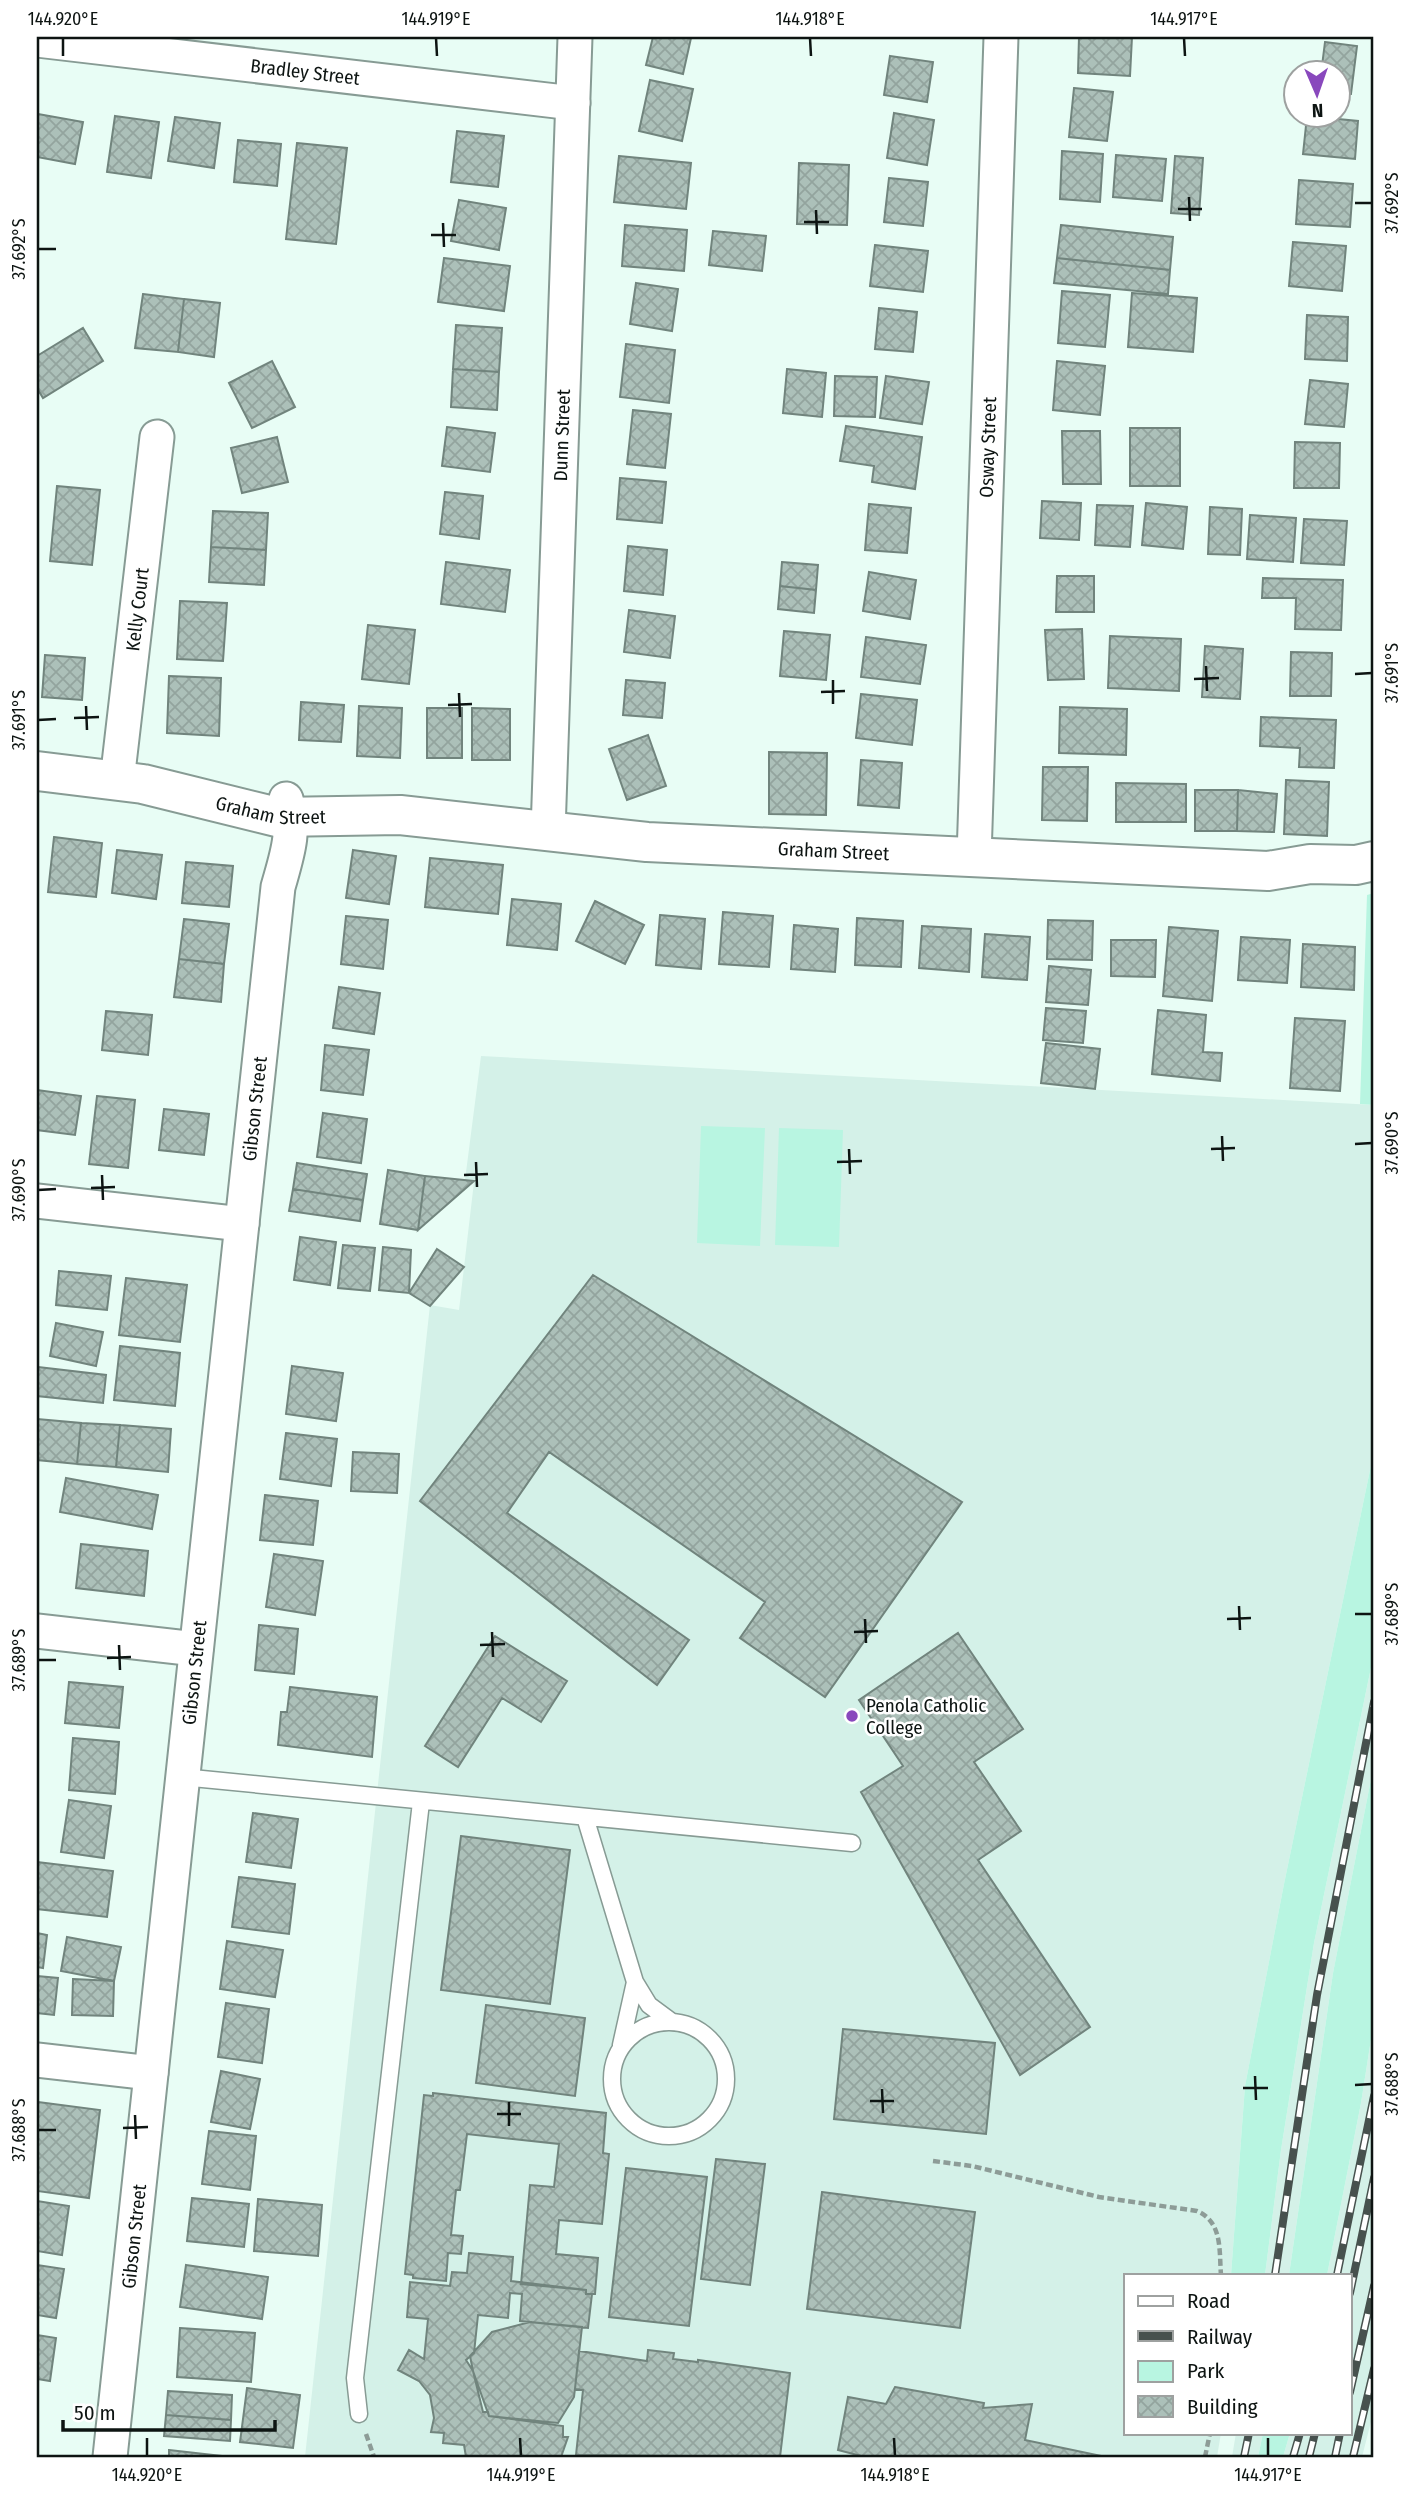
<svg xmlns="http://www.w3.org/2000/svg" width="1411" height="2494" font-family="'Fira Sans Condensed',sans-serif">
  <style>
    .built { fill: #d4f1e8 }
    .green { fill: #b8f5e1 }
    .building { fill: url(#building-cross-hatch); stroke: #71847d; stroke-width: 2 }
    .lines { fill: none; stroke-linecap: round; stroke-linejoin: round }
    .lane-casing { stroke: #879b94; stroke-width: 19 }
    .street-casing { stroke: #879b94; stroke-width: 37 }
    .secondary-casing { stroke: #879b94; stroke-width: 42 }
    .path { stroke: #8d9c97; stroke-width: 4.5; stroke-dasharray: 7 3.5; stroke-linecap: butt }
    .lane { stroke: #fff; stroke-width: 16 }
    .street { stroke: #fff; stroke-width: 33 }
    .secondary { stroke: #fff; stroke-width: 38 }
    .rail-casing { stroke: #47514e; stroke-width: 8 }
    .rail { stroke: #fff; stroke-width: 5; stroke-dasharray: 16; stroke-linecap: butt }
    .ticks { fill: none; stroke: #0d1412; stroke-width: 2.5 }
    .poi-dot { fill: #8948bd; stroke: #fff; stroke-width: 2.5 }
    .labels { text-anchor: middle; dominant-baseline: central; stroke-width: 5; stroke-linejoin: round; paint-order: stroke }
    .street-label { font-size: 19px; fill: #0d1412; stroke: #fff }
    .poi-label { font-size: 19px; fill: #0d1412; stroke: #fff; text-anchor: start }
    .neatline { fill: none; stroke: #0d1412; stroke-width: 2.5 }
    .ticks-label { font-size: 18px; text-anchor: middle; fill: #0d1412 }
  </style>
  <defs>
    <pattern id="building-cross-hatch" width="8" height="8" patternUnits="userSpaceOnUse" patternTransform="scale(1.75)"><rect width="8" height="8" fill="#acc0b9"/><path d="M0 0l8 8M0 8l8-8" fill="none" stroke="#93a49e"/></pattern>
  </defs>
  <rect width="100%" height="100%" fill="#e8fdf5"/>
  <path class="built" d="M481,1056L1374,1105V1451L1284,1884L1245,2086L1231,2275H1126V2433H1221L1217,2457H305L430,1305L459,1310L474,1182L465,1180Z
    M1374,1653V1764L1333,1973L1289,2275H1265L1281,2150L1314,1943Z
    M1374,2020V2410L1362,2457H1283L1290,2433H1350V2275H1327L1361,2103Z
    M1236,2433H1263L1258,2457H1232Z"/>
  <path class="green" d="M1374,893V1105L1360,1104L1367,895Z
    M701,1126L765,1128L760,1246L697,1243Z
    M779,1128L843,1130L839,1247L775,1245Z
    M1374,1451V1653L1314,1943L1281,2150L1265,2275H1231L1245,2086L1284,1884Z
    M1374,1764V2020L1361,2103L1327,2275H1289L1333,1973Z
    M1263,2433H1290L1283,2457H1258Z"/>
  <path class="building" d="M653,37L691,38L683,74L646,65Z
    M1079,37H1132L1130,76L1078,73Z
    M1325,42L1357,46L1351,94L1338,93V74H1321Z
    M890,56L933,62L927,102L884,95Z
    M650,80L693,89L682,141L639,131Z
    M1074,88L1113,92L1107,141L1069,137Z
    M894,113L934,120L927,165L887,158Z
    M38,114L83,122L75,164L37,157Z
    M115,116L159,122L151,178L107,172Z
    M1307,116L1358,121L1355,159L1303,154Z
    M175,117L220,123L214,168L168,161Z
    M457,131L504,136L498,187L451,182Z
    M238,140L281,144L277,186L234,182Z
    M297,143L347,148L336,244L286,239Z
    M1062,151L1103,154L1100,202L1060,199Z
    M1116,155L1166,159L1162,201L1113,197Z
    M619,156L691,163L686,209L614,202Z
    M1175,156L1203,158L1199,215L1171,213Z
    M799,163L849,165L847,225L797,224Z
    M889,178L928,182L923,226L884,222Z
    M1299,180L1353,184L1350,227L1296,224Z
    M459,200L506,208L499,250L451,241Z
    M625,225L687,230L684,271L622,266Z
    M1061,225L1173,237L1170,270L1057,258Z
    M713,231L766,236L762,271L709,265Z
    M1293,242L1346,246L1342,291L1289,286Z
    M875,245L928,251L923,292L870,286Z
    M444,258L510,266L504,311L438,302Z
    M1057,258L1170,270L1168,294L1054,283Z
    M636,283L678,289L672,331L630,324Z
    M1062,291L1110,295L1105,347L1058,343Z
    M1132,293L1197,298L1193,352L1128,347Z
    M143,294L184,299L178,352L135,348Z
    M184,299L220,303L214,357L178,352Z
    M879,308L917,312L913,352L875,349Z
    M1307,315L1348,317L1347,361L1305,359Z
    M456,325L502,328L499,372L453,369Z
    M83,328L103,361L43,398L37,388V356Z
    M626,344L675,350L669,403L620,397Z
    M272,361L295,407L252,428L229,383Z
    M1057,361L1105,366L1100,415L1053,410Z
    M453,369L499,372L497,410L451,407Z
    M787,369L826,373L822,417L783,413Z
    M835,376L877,377L875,417L834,416Z
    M886,376L929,382L922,424L880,418Z
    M1310,380L1348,384L1344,427L1305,424Z
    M633,410L671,414L665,468L627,464Z
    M846,426L922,437L915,489L872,482L874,466L840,461Z
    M447,427L495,433L490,472L442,466Z
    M1130,428H1180V486H1130Z
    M1062,431H1100L1101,484H1063Z
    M277,437L288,482L242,493L231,448Z
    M1295,442L1340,443L1339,488H1294Z
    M620,478L666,482L662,523L617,519Z
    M57,486L100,490L92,565L50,561Z
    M445,492L483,496L479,539L440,534Z
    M1042,501L1081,503L1079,540L1040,538Z
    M1146,503L1187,507L1183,549L1142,545Z
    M869,504L911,508L907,553L865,550Z
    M1097,505L1133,506L1130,547L1095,545Z
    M1210,507L1242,509L1240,555L1208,554Z
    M213,511L268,513L266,550L211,547Z
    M1250,515L1296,518L1293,562L1247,559Z
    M1304,519L1347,521L1344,565L1301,563Z
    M628,546L667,550L663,595L624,591Z
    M211,547L266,550L264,585L209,582Z
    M446,562L510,570L505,612L441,604Z
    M782,562L818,565L816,590L780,586Z
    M869,572L916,580L910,619L863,611Z
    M1057,576H1094V612H1056Z
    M1263,578L1343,580L1341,630L1295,629L1296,598H1262Z
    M780,586L816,590L814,613L778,609Z
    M180,601L227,603L223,661L177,659Z
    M629,610L675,616L670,658L624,652Z
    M368,625L415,630L409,684L362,679Z
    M1082,629L1084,679L1048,680L1045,630Z
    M784,631L830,635L826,680L780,676Z
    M1110,636L1181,639L1179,691L1108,688Z
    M866,637L926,645L920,684L861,677Z
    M1205,646L1243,649L1240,699L1202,697Z
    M1291,652L1332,653L1331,696H1290Z
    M45,655L85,658L82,700L42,697Z
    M169,676L221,678L219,736L167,733Z
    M626,680L665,683L662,718L623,715Z
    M861,694L917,700L912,745L856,738Z
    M301,702L344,705L341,742L299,740Z
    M359,706L402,708L400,758L357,756Z
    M1060,707L1127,709L1126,755L1059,753Z
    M427,708H462V758H427Z
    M472,708L510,709V760H472Z
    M1261,717L1336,720L1334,768L1299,767L1300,748L1260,746Z
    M648,735L666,786L627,800L609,749Z
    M769,752L827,753L826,815L769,814Z
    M861,760L902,763L899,808L858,805Z
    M1043,767H1088L1087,821L1042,820Z
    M1286,780L1329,782L1327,836L1284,834Z
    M1116,783L1186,784V822H1116Z
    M1195,790H1238L1237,831H1195Z
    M1238,790L1277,794L1274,832L1237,831Z
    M54,837L102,843L96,897L48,892Z
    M117,850L162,855L156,899L112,893Z
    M353,850L396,856L389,904L346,898Z
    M430,858L503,865L498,914L425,907Z
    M186,862L233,866L229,907L182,903Z
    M512,899L561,904L557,950L507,945Z
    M595,901L644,925L625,964L576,941Z
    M723,912L773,916L769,967L719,964Z
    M660,915L705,919L701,969L656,965Z
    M346,916L388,920L383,969L341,964Z
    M857,918L903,921L901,967L855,965Z
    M184,919L229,924L224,964L179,959Z
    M1048,920L1093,921L1092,960L1047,959Z
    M794,925L838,929L835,972L791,969Z
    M922,926L971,929L969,972L919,968Z
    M1169,927L1218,931L1212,1001L1163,996Z
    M985,934L1030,937L1027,980L982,977Z
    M1241,937L1290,940L1287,983L1238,980Z
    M1111,940H1156L1155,977L1111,976Z
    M1303,944L1355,947L1354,990L1301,987Z
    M179,959L224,964L221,1002L174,997Z
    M1049,966L1091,970L1088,1005L1046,1002Z
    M339,987L380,993L374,1034L333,1028Z
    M1046,1008L1086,1011L1083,1043L1043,1040Z
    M1158,1010L1206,1015L1203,1052L1222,1053L1220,1081L1152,1074Z
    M106,1011L152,1015L148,1055L102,1050Z
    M1295,1018L1345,1021L1340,1091L1290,1088Z
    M1046,1043L1100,1049L1095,1089L1041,1083Z
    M325,1045L369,1050L363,1095L321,1090Z
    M37,1090L81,1096L75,1135L37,1130Z
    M97,1096L135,1100L128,1168L89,1164Z
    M164,1109L209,1114L204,1155L159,1150Z
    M323,1113L367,1119L361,1163L317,1157Z
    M297,1163L367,1174L363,1200L293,1189Z
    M388,1170L425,1176L418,1230L380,1224Z
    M425,1176L474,1181L418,1230Z
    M293,1189L363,1200L360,1221L289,1211Z
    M300,1237L336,1242L330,1285L294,1280Z
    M343,1245L375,1248L370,1291L338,1288Z
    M383,1247L411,1250L409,1293L379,1290Z
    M437,1249L464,1267L430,1306L409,1293Z
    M59,1271L111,1276L107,1310L56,1305Z
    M593,1275L962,1502L825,1697L740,1638L765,1602L549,1452L507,1513L689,1640L657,1685L420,1501Z
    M126,1278L187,1285L180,1342L119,1335Z
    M56,1323L103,1332L96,1366L50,1356Z
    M120,1346L180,1353L175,1406L114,1400Z
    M292,1366L343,1373L336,1421L286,1414Z
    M38,1367L106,1375L103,1403L37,1396Z
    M37,1419L81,1423L77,1464L37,1460Z
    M81,1423L120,1425L116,1467L77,1464Z
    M120,1425L171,1429L168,1472L116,1467Z
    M286,1433L337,1439L331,1486L280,1479Z
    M353,1452L399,1454L397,1493L351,1491Z
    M66,1478L158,1495L152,1529L60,1512Z
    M265,1495L318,1501L313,1545L260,1540Z
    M81,1544L148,1551L144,1596L76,1588Z
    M274,1554L323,1561L315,1615L266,1607Z
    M259,1625L298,1629L294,1674L255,1670Z
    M958,1633L1023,1729L974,1762L1021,1831L978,1860L1090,2027L1020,2075L861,1792L903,1766L859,1700Z
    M495,1636L567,1681L541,1722L502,1698L458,1767L425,1746Z
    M69,1682L123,1687L119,1728L65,1723Z
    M290,1687L377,1697L372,1757L278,1745L281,1712H287Z
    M73,1738L119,1742L115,1794L69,1790Z
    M69,1800L111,1806L104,1858L61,1852Z
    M253,1813L298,1819L291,1868L246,1862Z
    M461,1836L570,1850L550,2004L441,1990Z
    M37,1862L113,1871L107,1917L37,1909Z
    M239,1877L295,1884L289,1934L232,1927Z
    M37,1933L47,1935L43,1968L37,1967Z
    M67,1937L121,1947L114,1981L61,1971Z
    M227,1941L283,1950L275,1997L220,1989Z
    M37,1976L58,1978L54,2015L37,2013Z
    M73,1979L114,1981L113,2016L72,2015Z
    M226,2003L269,2009L262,2063L218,2057Z
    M486,2005L585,2018L575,2096L476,2083Z
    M843,2029L995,2043L986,2134L834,2119Z
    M221,2071L260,2079L250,2129L211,2122Z
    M433,2093L606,2113L603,2153L609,2154L602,2224L559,2220L556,2254L598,2258L595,2294H586V2290L521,2284L530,2185L554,2187L559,2144L467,2134L460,2190H456L451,2235L463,2236L461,2254L448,2253L446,2281L413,2278V2275L405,2274L424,2095L433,2096Z
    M38,2102L100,2110L89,2198L37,2191Z
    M209,2131L256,2136L250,2190L202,2184Z
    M716,2159L765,2164L750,2285L701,2279Z
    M626,2168L707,2177L689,2326L609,2317Z
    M822,2192L975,2212L960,2328L807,2309Z
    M192,2198L249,2204L244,2247L187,2241Z
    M258,2199L322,2205L318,2256L254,2251Z
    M37,2201L69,2206L62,2255L37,2251Z
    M469,2253L513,2257L511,2281L586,2290V2294H592L588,2328L520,2321L522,2294L510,2293L508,2318L478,2315L474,2353L466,2360L473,2371L483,2412H488L489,2416L563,2426V2437H568L561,2457H466L464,2445L443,2443L444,2433L431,2432L434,2418L430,2395L419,2381L398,2370L409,2350L424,2359L428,2319L407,2317L410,2282L450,2286L452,2272L467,2273Z
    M37,2265L64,2269L56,2318L37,2315Z
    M186,2265L268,2277L262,2319L180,2307Z
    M530,2322L582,2327L574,2397L558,2423L489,2416L473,2371L470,2356L492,2332Z
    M180,2328L255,2333L251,2382L177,2377Z
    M37,2335L56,2338L50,2381L37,2379Z
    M648,2350L674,2353L673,2359L698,2362V2360L790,2373L780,2457L576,2455L583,2390L575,2389L579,2351L647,2361Z
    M895,2387L984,2403L983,2408L1032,2404L1025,2440L1106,2457H865L838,2450L848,2397L886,2404Z
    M247,2388L300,2395L293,2448L240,2442Z
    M168,2391L232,2395L231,2420L166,2415Z
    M166,2415L231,2420L230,2441L164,2436Z
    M169,2450L231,2457H169Z"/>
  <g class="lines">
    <defs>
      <path id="lane" d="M182,1777L852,1843
        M585,1817L635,1982L649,2005L672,2022
        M612 2079a57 57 0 1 1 114 0a57 57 0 1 1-114 0Z
        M621,2045L635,1982
        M359,2414L355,2378L421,1802"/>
      <g id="street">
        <path id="s1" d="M37,40L573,103"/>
        <path id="s2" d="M117,781L157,437"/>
        <path id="s3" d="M548,832L575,37"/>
        <path id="s4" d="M974,857L1001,37"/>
        <path d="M37,1201L242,1224"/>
        <path d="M37,1631L196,1649"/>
        <path d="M37,2060L151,2073"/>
        <path id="s5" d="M110,2457L278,887C287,855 296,831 286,799"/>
      </g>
      <g id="secondary">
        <path id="s6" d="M37,771L143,784L277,817L400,815L647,842L1268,871L1310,864L1356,865L1374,861"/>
      </g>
    </defs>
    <use href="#lane" class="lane-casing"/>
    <use href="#street" class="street-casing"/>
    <use href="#secondary" class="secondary-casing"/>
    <path class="path" d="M933,2161L972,2166L1099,2197L1197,2211C1223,2222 1219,2251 1221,2275
      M366,2434L374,2457
      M1205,2457L1210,2433"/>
    <use href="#lane" class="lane"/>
    <use href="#street" class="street"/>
    <use href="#secondary" class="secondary"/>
    <defs>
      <path id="rail" d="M1275,2275L1317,1995L1374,1702
        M1337,2275L1374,2096
        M1350,2293L1374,2178
        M1350,2392L1374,2286
        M1244,2457L1249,2433
        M1293,2457L1300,2433
        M1309,2457L1315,2433
        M1335,2457L1340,2433
        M1353,2457L1374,2369"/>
    </defs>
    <use href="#rail" class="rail-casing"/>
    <use href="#rail" class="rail"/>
  </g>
  <path class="ticks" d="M63,38V56M436,38L437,56M810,38L811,56M1184,38L1185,56M1189,197L1190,221M1355,203H1372M1178,209H1202M816,210L817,234M804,222H829M443,223L444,247M431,235H456M38,249H56M1206,666L1207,691M1355,674L1372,673M1194,679L1219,678M833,680V704M821,692L845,691M459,693L460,717M448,705L472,704M86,706L87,730M74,718L99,717M38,720L56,719M1222,1136L1223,1161M1355,1144L1372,1143M849,1149L850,1174M1211,1149L1235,1148M476,1162L477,1187M837,1162L862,1161M102,1175L103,1200M464,1175L488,1174M91,1188L115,1187M38,1190L56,1189M1239,1606L1240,1630M1355,1614H1372M865,1619L866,1643M1227,1619L1251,1618M492,1632L493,1657M854,1632L878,1631M119,1645L120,1670M480,1645L505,1644M107,1658L131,1657M38,1660H56M1255,2076L1256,2100M1355,2085L1372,2084M1243,2088H1268M882,2089L883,2113M870,2101H894M509,2102V2126M497,2114H521M135,2115L136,2139M123,2128L148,2127M38,2130H56M147,2438V2456M520,2438L521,2456M894,2438L895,2456M1268,2438V2456"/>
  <circle class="poi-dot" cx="852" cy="1716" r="7"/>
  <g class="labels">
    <g class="street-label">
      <text stroke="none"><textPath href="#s1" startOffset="270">Bradley Street</textPath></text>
      <text stroke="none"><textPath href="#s3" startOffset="397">Dunn Street</textPath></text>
      <text stroke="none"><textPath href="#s4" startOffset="410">Osway Street</textPath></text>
      <text stroke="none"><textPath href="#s2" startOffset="173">Kelly Court</textPath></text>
      <text stroke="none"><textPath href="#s6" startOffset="238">Graham Street</textPath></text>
      <text stroke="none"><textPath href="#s6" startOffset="803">Graham Street</textPath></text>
      <text stroke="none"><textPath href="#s5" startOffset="1356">Gibson Street</textPath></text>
      <text stroke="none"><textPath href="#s5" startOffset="789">Gibson Street</textPath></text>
      <text stroke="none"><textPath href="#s5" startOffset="222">Gibson Street</textPath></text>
    </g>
    <g class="poi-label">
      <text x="866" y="1705">Penola Catholic<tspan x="866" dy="22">College</tspan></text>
    </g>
  </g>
  <rect width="1411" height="2494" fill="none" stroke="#ffffff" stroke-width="77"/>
  <rect x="1124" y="2274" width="228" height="161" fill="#ffffff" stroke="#9ea1a0" stroke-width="2"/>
  <rect x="1138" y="2296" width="35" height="10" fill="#ffffff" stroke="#9ea1a0" stroke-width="2"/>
  <text x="1187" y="2308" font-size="21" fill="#0d1412">Road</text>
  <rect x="1138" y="2331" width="35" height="10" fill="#47514e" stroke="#9ea1a0" stroke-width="2"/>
  <text x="1187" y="2344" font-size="21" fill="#0d1412">Railway</text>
  <rect x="1138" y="2361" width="35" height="21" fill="#b8f5e1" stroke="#9ea1a0" stroke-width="2"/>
  <text x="1187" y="2378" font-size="21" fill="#0d1412">Park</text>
  <rect x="1138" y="2396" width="35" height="21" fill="url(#building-cross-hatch)" stroke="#9ea1a0" stroke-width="2"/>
  <text x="1187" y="2414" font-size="21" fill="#0d1412">Building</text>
  <g transform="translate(1317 94) rotate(178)"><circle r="33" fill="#ffffff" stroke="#9ea1a0" stroke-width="2"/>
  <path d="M0-5L12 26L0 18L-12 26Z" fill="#8948bd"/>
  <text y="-10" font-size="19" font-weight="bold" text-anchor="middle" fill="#0d1412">N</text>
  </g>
  <path d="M63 2420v10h212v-10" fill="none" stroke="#0d1412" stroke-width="3.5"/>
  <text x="74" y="2420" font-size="21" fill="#0d1412" stroke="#ffffff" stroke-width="5" paint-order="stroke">50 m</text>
  <rect x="38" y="38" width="1334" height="2418" class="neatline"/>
  <g class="ticks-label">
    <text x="63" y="25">144.920°E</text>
    <text x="436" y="25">144.919°E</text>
    <text x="810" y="25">144.918°E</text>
    <text x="1184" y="25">144.917°E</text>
    <text transform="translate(1392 203) rotate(-90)" y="6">37.692°S</text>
    <text transform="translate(19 249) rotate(-90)" y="6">37.692°S</text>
    <text transform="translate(1392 673) rotate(-90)" y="6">37.691°S</text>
    <text transform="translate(19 720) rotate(-90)" y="6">37.691°S</text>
    <text transform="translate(1392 1143) rotate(-90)" y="6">37.690°S</text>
    <text transform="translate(19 1190) rotate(-90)" y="6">37.690°S</text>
    <text transform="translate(1392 1614) rotate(-90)" y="6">37.689°S</text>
    <text transform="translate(19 1660) rotate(-90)" y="6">37.689°S</text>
    <text transform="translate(1392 2084) rotate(-90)" y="6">37.688°S</text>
    <text transform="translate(19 2130) rotate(-90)" y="6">37.688°S</text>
    <text x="147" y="2481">144.920°E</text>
    <text x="521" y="2481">144.919°E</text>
    <text x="895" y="2481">144.918°E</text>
    <text x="1268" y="2481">144.917°E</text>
  </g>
</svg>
